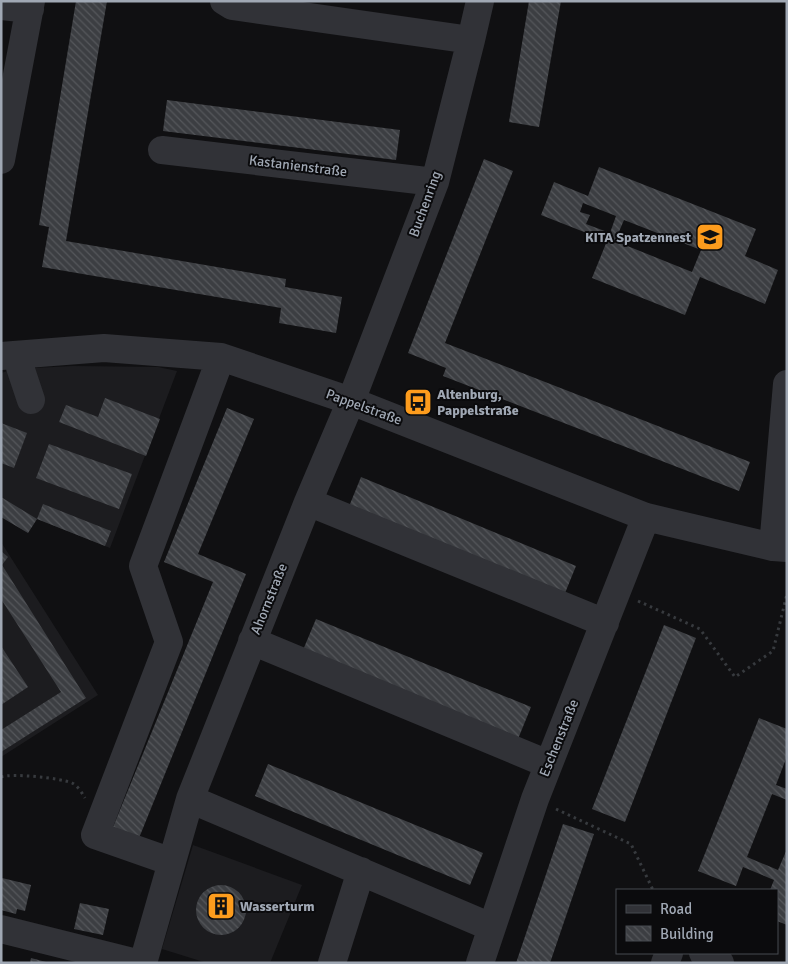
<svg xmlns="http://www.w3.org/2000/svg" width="788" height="964" font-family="Signika,sans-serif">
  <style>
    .built { fill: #1c1c1f }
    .building { fill: url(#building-back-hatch); fill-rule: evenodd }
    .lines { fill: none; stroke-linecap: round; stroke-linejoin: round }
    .path { stroke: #373a3e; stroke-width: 3; stroke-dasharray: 2.5 4; stroke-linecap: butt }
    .minor { stroke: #313237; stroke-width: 28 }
    .labels { text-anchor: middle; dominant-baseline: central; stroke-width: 4; stroke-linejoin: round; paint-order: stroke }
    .street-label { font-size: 14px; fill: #a0a8b4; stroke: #0b0b0d }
    .poi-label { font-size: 14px; font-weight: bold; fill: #a0a8b4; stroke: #0b0b0d; text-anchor: start }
  </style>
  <defs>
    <pattern id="building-back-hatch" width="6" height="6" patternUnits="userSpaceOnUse" patternTransform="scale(1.25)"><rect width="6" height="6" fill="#3c3e42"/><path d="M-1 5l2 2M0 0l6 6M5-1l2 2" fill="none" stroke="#55575b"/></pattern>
  </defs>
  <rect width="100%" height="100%" fill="#101012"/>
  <path class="built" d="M73,366L158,367L177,371L110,548L37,519L28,533L1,517V373L14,369Z
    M1,542L98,695L1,757Z
    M193,845L302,885L270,963H207L162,949Z"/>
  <path class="building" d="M76,1H107L66,241L286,279L285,287L342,297L336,333L279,323L281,308L42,267L49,227L39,225Z
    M529,1H561L539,127L509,122Z
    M167,100L400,130L396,160L163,131Z
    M484,159L513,171L445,343L750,462L739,491L443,376L446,368L408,353Z
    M599,167L756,229L745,256L778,270L765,304L700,277L685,315L592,278L607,241L541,215L554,182L588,196ZM583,203L616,216L610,233L586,224L590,215L580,212ZM624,220L701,250L692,272L615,241Z
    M105,398L160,419L146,456L59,422L66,405L98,417Z
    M227,408L254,419L198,554L246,574L139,838L113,827L213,582L164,562Z
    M1,423L27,433L14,468L1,463Z
    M49,444L132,474L119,509L36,478Z
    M361,477L576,566L563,598L348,509Z
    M1,497L37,519L28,533L1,517Z
    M43,504L111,531L105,546L37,519Z
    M1,551L8,557L2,565L86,698L1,752V730L61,692L1,599Z
    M316,619L531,707L518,739L303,650Z
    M664,625L696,638L625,822L592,809Z
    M1,646L28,687L1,705Z
    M759,718L787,729V756L776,785L787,789V800L772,794L747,857L778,870L787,849V925L777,921V890H770L774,880L743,867L736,886L698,871Z
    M268,764L483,853L470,885L255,796Z
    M563,824L594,834L550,963H516Z
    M2,878L31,885L25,911L17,909L16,914L1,910Z
    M196 910a25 25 0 1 1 50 0a25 25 0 1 1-50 0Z
    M80,903L109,909L103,935L74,929Z
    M31,958L46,962V963H30Z"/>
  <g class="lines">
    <path class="path" d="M638,601L700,629L735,677L773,651L787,594
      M1,777C12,773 61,778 72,783C78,786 82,793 85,798
      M556,809L631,844L653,890"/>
    <path class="minor" d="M224,1L232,6L471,40
      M1,6L30,9
      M162,150L435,182
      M1,160L31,1
      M16,355L31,400
      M1,356L104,348L221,357L351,401L646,517L773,547L787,548
      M308,502L605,623
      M773,547L787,384
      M252,641L548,764
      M190,799L491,927
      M172,862L95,835L169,642L143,566L221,357
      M1,929L137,963
      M703,953L720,963
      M143,963L190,799L308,502L351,401L435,182L471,40L480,1
      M332,963L361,871
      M480,963L535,799L646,517
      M665,963L669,953"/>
  </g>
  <defs>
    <symbol id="school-square" viewBox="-11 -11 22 22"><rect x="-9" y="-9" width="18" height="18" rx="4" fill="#fd9c1d" stroke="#0b0b0d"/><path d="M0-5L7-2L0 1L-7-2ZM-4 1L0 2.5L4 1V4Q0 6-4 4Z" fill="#111"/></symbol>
    <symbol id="bus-square" viewBox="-11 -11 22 22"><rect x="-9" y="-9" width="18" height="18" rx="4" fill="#fd9c1d" stroke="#0b0b0d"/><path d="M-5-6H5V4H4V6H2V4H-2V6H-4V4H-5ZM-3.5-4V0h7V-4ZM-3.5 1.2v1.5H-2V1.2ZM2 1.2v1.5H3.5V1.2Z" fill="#111"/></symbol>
    <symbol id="building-square" viewBox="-11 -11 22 22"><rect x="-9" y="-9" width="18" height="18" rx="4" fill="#fd9c1d" stroke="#0b0b0d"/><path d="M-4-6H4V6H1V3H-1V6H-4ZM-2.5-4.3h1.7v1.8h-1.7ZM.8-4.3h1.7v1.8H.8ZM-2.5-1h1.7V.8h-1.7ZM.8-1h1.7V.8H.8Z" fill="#111"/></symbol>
  </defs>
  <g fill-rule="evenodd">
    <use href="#school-square" x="694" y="221" width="32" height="32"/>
    <use href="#bus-square" x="402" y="386" width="32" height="32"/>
    <use href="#building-square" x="205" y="890" width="32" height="32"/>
  </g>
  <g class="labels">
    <g class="street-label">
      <text transform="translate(298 166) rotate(7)">Kastanienstraße</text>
      <text transform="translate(425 204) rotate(-70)">Buchenring</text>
      <text transform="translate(364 407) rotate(20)">Pappelstraße</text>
      <text transform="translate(269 599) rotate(-68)">Ahornstraße</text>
      <text transform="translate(559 738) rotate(-68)">Eschenstraße</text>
    </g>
    <g class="poi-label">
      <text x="691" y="237" text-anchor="end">KITA Spatzennest</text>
      <text x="437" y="394">Altenburg,<tspan x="437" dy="16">Pappelstraße</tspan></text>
      <text x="240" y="906">Wasserturm</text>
    </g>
  </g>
  <rect width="788" height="964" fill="none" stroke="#a0a8b4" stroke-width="5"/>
  <rect x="616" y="889" width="162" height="65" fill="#0b0b0d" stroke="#474a50"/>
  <rect x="626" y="905" width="25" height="8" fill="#313237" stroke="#474a50"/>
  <text x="660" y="914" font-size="15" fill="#a0a8b4">Road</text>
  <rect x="626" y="926" width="25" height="15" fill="url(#building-back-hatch)" stroke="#474a50"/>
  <text x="660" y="939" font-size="15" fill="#a0a8b4">Building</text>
</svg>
